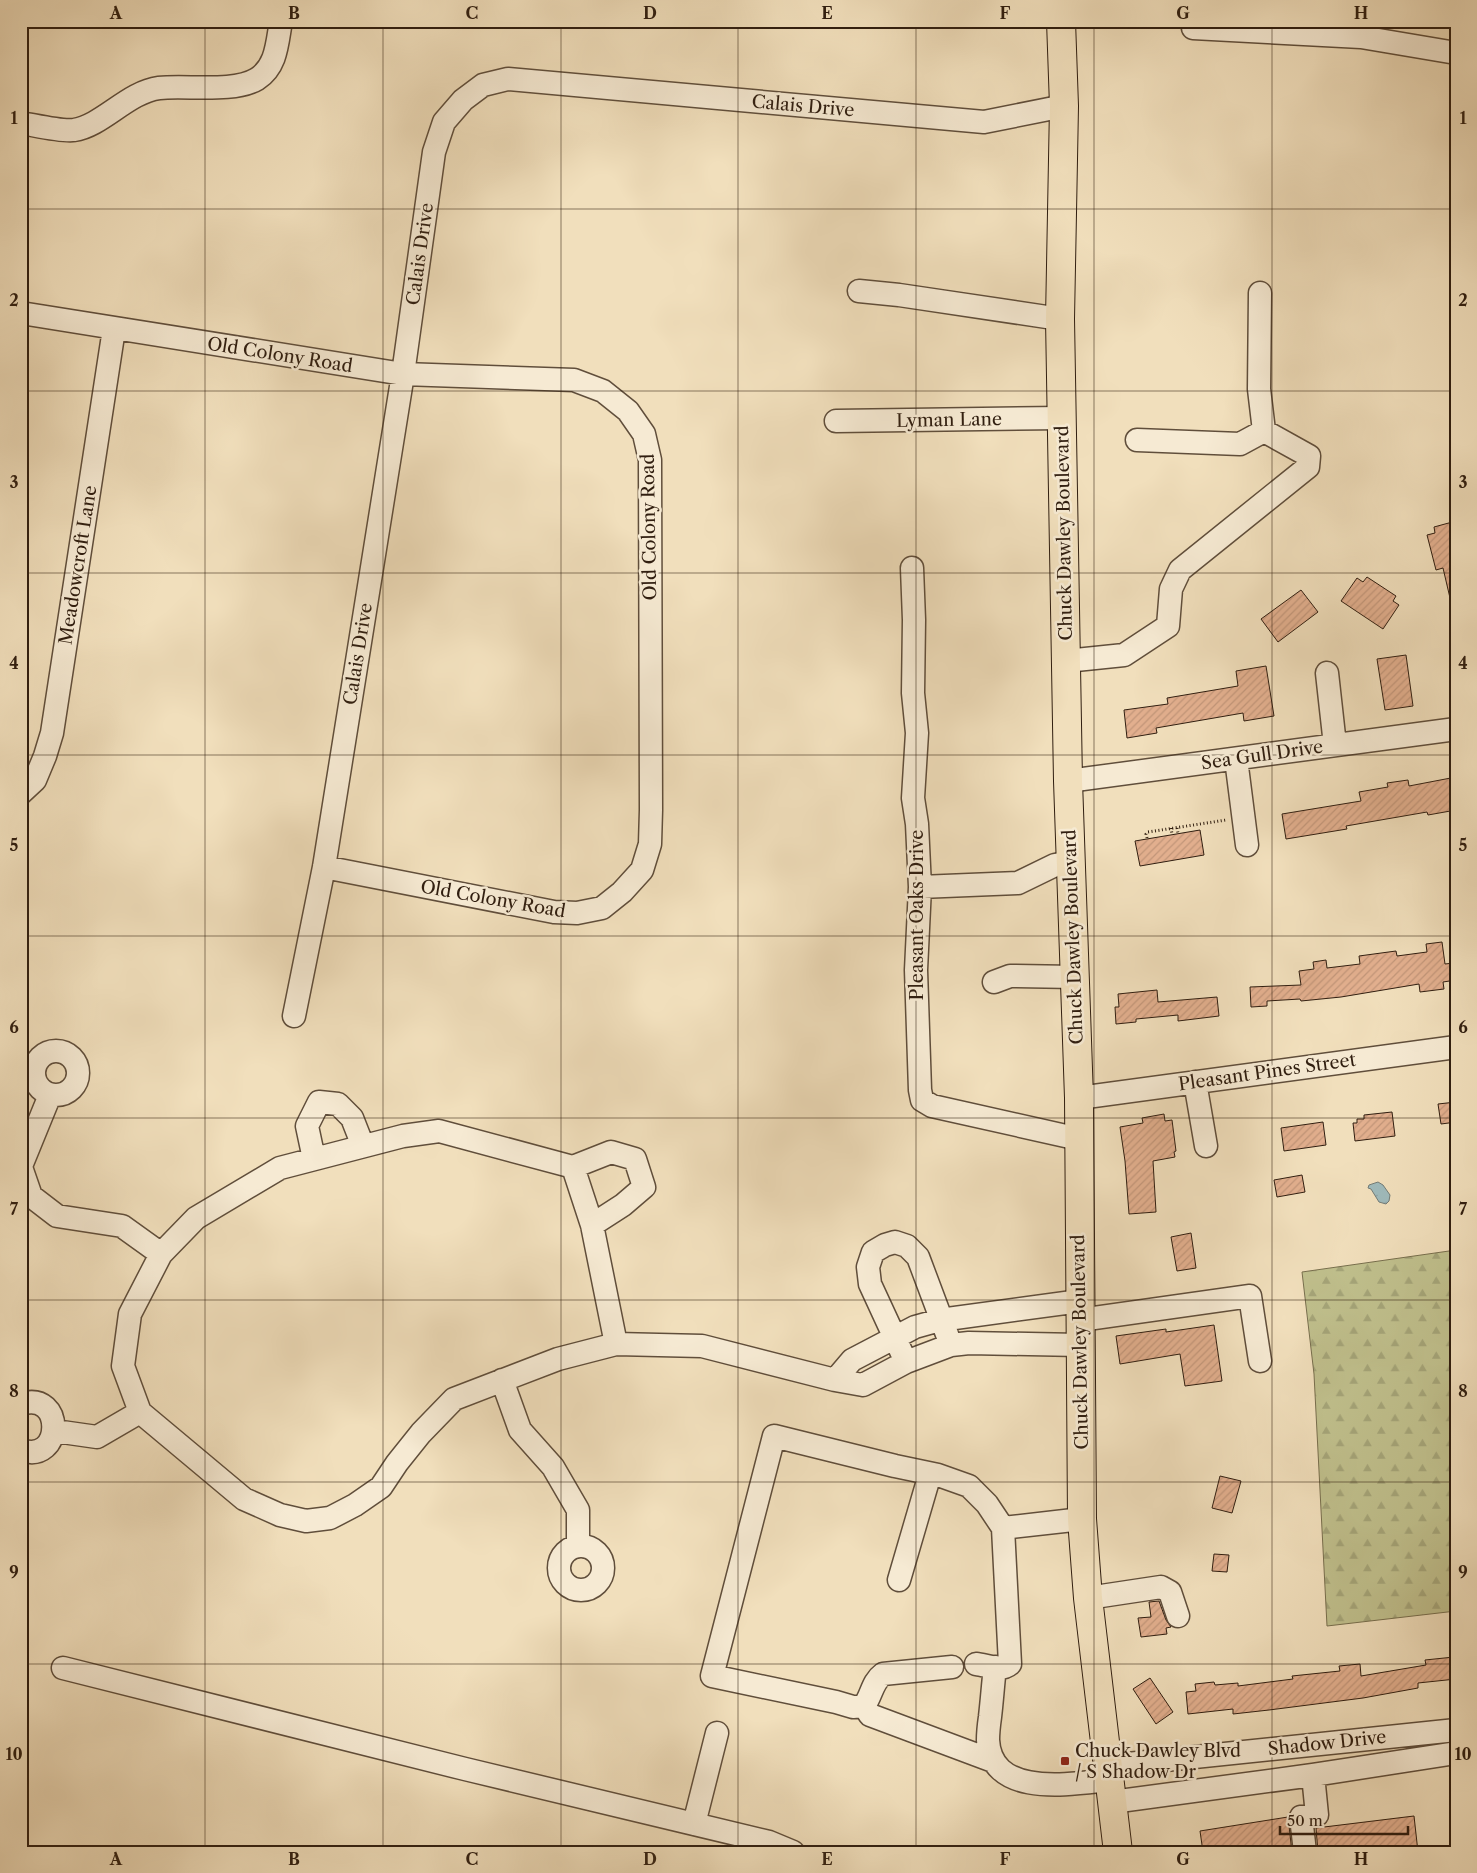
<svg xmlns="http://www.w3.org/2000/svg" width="1477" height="1873" font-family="'Libre Caslon Text',serif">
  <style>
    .forest { fill: url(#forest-firs); stroke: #786f4e }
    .water { fill: url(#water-ripples); stroke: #737c77 }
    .building { fill: url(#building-hatch); stroke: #301e10 }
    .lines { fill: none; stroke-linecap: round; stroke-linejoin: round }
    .minor-casing { stroke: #604e3b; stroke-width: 25 }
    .major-casing { stroke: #301e10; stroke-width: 30 }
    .path { stroke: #301e10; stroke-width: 3; stroke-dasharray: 1 2.5; stroke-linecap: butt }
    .minor { stroke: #f6ead3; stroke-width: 22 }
    .major { stroke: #f1dfbc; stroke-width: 28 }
    .grid { fill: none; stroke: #301e10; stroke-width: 1; stroke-opacity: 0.55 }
    .poi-dot { fill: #8f2418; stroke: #f6ead3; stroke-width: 2 }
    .labels { text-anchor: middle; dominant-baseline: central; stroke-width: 5; stroke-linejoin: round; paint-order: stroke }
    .street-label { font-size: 18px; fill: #301e10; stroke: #f6ead3 }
    .poi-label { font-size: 18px; fill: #301e10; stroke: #f6ead3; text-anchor: start }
    .neatline { fill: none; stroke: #301e10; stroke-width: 2 }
    .grid-label { font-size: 16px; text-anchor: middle; font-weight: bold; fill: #301e10 }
  </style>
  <defs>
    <pattern id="forest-firs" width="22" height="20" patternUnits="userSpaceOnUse" patternTransform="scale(1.25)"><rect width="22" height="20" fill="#c0c08d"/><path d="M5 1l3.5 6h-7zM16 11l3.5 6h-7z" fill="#a5a579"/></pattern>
    <pattern id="water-ripples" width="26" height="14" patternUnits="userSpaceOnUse" patternTransform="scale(1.25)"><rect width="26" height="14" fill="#9fbabb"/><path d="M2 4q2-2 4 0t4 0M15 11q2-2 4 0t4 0" fill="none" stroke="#899fa0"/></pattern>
    <pattern id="building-hatch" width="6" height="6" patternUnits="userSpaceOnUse" patternTransform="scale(1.25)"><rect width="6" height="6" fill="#e2af8e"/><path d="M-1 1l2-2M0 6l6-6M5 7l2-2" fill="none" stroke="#c29679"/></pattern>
  </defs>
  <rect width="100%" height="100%" fill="#f1dfbc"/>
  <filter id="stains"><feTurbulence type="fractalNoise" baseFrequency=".004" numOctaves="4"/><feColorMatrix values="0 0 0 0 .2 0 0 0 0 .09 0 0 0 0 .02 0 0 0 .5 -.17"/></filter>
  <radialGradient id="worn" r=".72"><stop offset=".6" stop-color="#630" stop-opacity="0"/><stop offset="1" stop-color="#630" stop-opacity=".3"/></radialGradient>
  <path class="forest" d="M1456,1250V1611L1327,1626L1314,1374L1302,1272Z"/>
  <path class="water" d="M1378,1182L1383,1185L1390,1195L1389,1201L1386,1204L1379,1202L1371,1189L1368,1188L1369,1185Z"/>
  <path class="building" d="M1456,521V597L1450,598L1443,568L1436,570L1427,535L1435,533L1434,527Z
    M1367,577L1396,596L1393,601L1399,605L1383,629L1341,601L1357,578L1363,582Z
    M1301,590L1318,612L1278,642L1261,619Z
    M1406,655L1413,706L1385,710L1377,659Z
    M1266,666L1274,716L1244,721L1243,713L1156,728L1157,733L1127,738L1124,710L1168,704L1167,698L1238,686L1236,671Z
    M1456,777V810L1428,815L1427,812L1346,826L1347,829L1286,839L1282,814L1361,801L1359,792L1388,787L1387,783L1408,780L1409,786Z
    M1200,830L1204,855L1140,866L1135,841Z
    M1442,942L1445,964L1454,963L1456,977V980L1443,982L1444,989L1420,992L1419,984L1341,997L1301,1001L1300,999L1267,1001V1006L1251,1007L1250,987L1301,985L1299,971L1314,969L1313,962L1326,960L1327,968L1360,964L1359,956L1396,951L1397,956L1427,952L1426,944Z
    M1157,990L1158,1002L1217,997L1219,1016L1178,1021V1015L1136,1019V1022L1116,1024L1115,1007H1119L1118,994Z
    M1456,1102V1122L1441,1124L1438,1104Z
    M1392,1112L1395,1136L1355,1141L1353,1123H1357V1119H1364V1115Z
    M1164,1114L1165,1121L1172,1120L1176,1151L1174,1152L1175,1157L1153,1161L1156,1212L1129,1214L1125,1161L1120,1127L1143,1123L1142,1118Z
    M1323,1122L1326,1145L1284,1151L1281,1128Z
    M1302,1175L1305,1192L1277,1197L1274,1180Z
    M1191,1233L1196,1268L1177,1271L1171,1237Z
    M1214,1325L1222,1381L1185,1386L1180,1354L1120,1364L1116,1336L1166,1329V1332Z
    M1220,1476L1241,1481L1232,1513L1212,1508Z
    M1214,1554L1229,1555L1227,1572L1212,1571Z
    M1159,1601L1166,1620L1171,1627L1166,1628L1167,1634L1141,1637L1138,1618L1151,1617L1149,1602Z
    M1454,1657L1456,1679L1418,1683V1688L1363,1698L1269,1710L1233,1714V1709L1188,1714L1186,1692L1196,1691L1195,1684L1214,1682L1215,1685L1238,1683V1686L1293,1679L1292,1676L1340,1671L1339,1666L1360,1664L1361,1676L1426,1665L1425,1660Z
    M1150,1678L1173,1712L1156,1724L1133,1689Z
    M1414,1816L1418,1852H1318L1316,1828Z
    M1288,1817L1292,1852H1203L1200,1831Z"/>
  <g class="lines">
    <defs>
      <path id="minor" d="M1193,28L1361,37L1456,53
        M21,123C34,125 62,132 74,130C102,126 128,92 159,88C186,85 234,93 257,79C277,66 277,43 281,21
        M859,291L899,295L1060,319
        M21,313L403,374L574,380L603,391L628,411L644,434L650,460L651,810L650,844L642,870L622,892L602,908L577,913L554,912L324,867
        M836,421L1062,418
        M1137,440L1240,444L1264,431
        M912,568L914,620L913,693L917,733L913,798L917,824L920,887L916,970L920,1090L922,1100L932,1106L1079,1139
        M1066,661L1124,655L1168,626L1171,589L1180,570L1308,467L1309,456L1264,431L1259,389L1260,293
        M1327,673L1335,745
        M1236,759L1247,845
        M1068,781L1456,729
        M21,793L35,780L45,756L52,733L114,329
        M920,887L1018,883L1055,865L1071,862
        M994,982L1010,976L1075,977
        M294,1016L324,867L403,374L434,152L444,122L463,100L483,85L508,79L984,122L1064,106
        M34 1073a22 22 0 1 1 44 0a22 22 0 1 1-44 0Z
        M1195,1082L1206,1146
        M1079,1098L1456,1047
        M314,1159L307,1126L319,1102L338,1104L352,1118L363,1146
        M21,1166L50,1095
        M21,1167L31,1196L57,1216L122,1226L161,1254
        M573,1167L611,1152L635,1159L644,1187L623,1205L592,1225
        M1080,1320L1250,1296L1260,1361
        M616,1344L592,1225L573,1167L439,1131L403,1136L280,1168L196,1218L161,1254L130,1314L123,1366L140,1412L244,1499L280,1515L306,1521L330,1518L355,1505L381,1487L397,1463L421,1433L454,1399L558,1359L616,1344L702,1346L835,1380L863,1385L906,1362L951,1345L969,1343L1080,1345
        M906,1362L870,1284L868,1267L873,1252L885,1245L895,1242L907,1246L918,1257L951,1345
        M502,1380L520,1430L553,1467L578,1510V1546
        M835,1380L852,1360L915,1327L940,1320L1080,1301
        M21,1404C65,1390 63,1465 21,1450
        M55,1431L97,1437L140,1412
        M559 1568a22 22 0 1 1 44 0a22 22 0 1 1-44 0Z
        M899,1580L930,1474
        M1088,1598L1161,1587L1170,1592L1178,1616
        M976,1664C987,1665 1001,1672 1010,1664L1003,1528
        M952,1667L883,1674C872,1682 872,1695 864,1706L853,1707L836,1702L712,1676L774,1436L895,1466L938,1475L969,1486L987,1504L1003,1528L1082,1519
        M995,1667C993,1684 992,1700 990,1717C989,1724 988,1732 988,1740C991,1798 1070,1784 1109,1780
        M63,1668L465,1769L769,1842L793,1852
        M864,1706L870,1715L993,1761
        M1108,1766L1456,1730
        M1112,1802L1313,1775L1456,1753
        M694,1824L717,1733
        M1305,1852L1301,1817L1317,1815L1313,1775"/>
      <path id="major" d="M1061,21L1064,106L1060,319L1068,781L1079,1098L1082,1519L1088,1598L1118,1852"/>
    </defs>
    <use href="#minor" class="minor-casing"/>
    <use href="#major" class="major-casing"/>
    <path class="path" d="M1171,828L1172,834
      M1177,828L1178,833
      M1147,838L1146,834L1148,832L1226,820"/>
    <use href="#minor" class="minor"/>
    <use href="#major" class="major"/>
  </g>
  <path class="grid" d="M205,21V1852M383,21V1852M561,21V1852M738,21V1852M916,21V1852M1094,21V1852M1272,21V1852M21,209H1456M21,391H1456M21,573H1456M21,755H1456M21,936H1456M21,1118H1456M21,1300H1456M21,1482H1456M21,1664H1456"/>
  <rect class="poi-dot" x="1060" y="1756" width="10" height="10" rx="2.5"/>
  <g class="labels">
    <g class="street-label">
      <text transform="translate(803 106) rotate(5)">Calais Drive</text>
      <text transform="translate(420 254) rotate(-82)">Calais Drive</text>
      <text transform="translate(280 355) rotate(9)">Old Colony Road</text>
      <text transform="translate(949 420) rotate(-1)">Lyman Lane</text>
      <text transform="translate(649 527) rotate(-91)">Old Colony Road</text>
      <text transform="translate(1064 533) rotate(-91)">Chuck Dawley Boulevard</text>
      <text transform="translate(78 565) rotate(-81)">Meadowcroft Lane</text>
      <text transform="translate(358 654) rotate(-81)">Calais Drive</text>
      <text transform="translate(1262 755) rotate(-8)">Sea Gull Drive</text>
      <text transform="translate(493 899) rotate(10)">Old Colony Road</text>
      <text transform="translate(917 915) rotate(-90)">Pleasant Oaks Drive</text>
      <text transform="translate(1073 937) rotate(-92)">Chuck Dawley Boulevard</text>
      <text transform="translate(1267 1072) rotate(-8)">Pleasant Pines Street</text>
      <text transform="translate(1080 1342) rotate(-91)">Chuck Dawley Boulevard</text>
      <text transform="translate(1327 1743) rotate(-6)">Shadow Drive</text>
    </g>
    <g class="poi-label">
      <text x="1075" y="1751">Chuck Dawley Blvd<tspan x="1075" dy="21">/ S Shadow Dr</tspan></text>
    </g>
  </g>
  <rect width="1477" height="1873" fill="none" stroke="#f1dfbc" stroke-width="55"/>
  <path d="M1280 1826v8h128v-8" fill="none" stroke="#301e10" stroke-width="2.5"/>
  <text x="1287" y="1826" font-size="15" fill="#301e10" stroke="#f6ead3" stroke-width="4" paint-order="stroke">50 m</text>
  <rect x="28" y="28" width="1422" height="1818" class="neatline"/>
  <g class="grid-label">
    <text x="116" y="19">A</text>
    <text x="294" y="19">B</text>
    <text x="472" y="19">C</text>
    <text x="650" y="19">D</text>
    <text x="827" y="19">E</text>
    <text x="1005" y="19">F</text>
    <text x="1183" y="19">G</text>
    <text x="1361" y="19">H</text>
    <text x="14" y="124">1</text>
    <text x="1463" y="124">1</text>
    <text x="14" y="306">2</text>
    <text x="1463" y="306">2</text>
    <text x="14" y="488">3</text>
    <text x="1463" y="488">3</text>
    <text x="14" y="669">4</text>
    <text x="1463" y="669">4</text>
    <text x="14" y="851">5</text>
    <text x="1463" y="851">5</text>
    <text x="14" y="1033">6</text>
    <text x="1463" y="1033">6</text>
    <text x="14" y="1215">7</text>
    <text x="1463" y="1215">7</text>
    <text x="14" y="1397">8</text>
    <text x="1463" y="1397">8</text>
    <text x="14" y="1578">9</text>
    <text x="1463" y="1578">9</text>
    <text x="14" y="1760">10</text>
    <text x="1463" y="1760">10</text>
    <text x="116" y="1865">A</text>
    <text x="294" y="1865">B</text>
    <text x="472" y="1865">C</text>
    <text x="650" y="1865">D</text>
    <text x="827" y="1865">E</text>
    <text x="1005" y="1865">F</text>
    <text x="1183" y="1865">G</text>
    <text x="1361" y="1865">H</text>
  </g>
  <rect width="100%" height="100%" filter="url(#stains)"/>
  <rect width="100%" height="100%" fill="url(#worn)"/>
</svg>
